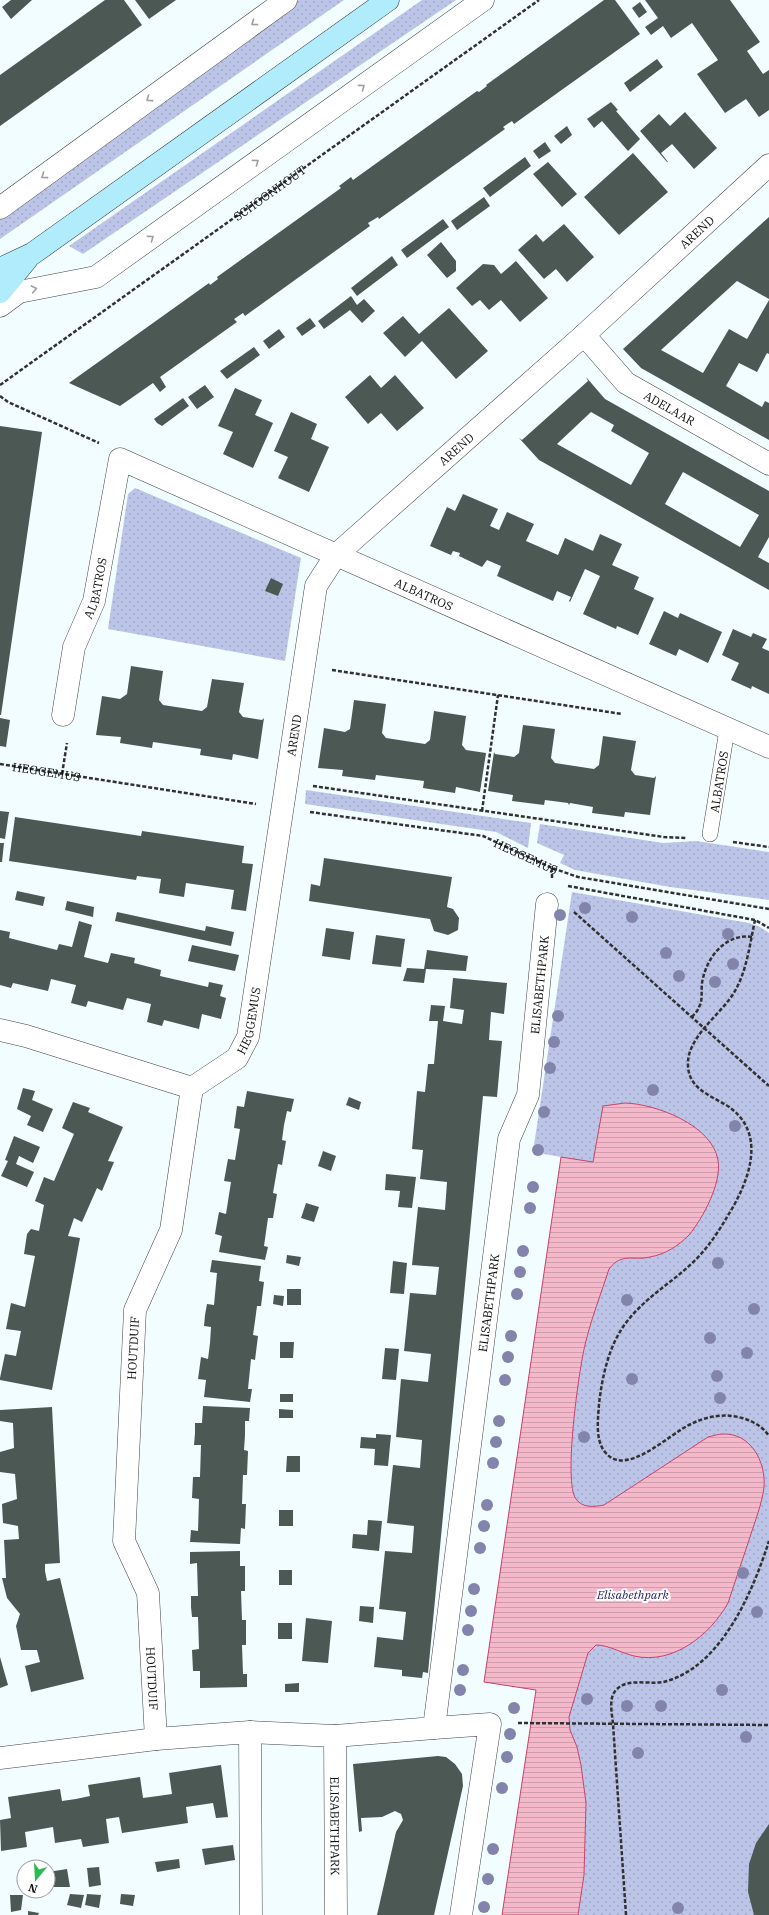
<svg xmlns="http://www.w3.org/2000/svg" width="769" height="1915" font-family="'IBM Plex Serif',serif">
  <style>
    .grass { fill: url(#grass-dots) }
    .water { fill: url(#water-rules); stroke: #c94269 }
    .building { fill: #4c5854; fill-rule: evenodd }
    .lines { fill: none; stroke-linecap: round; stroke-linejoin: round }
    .service-casing { stroke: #424242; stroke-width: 16 }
    .minor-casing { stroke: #424242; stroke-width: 23 }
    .secondary-casing { stroke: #313131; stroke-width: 23 }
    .path { stroke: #313131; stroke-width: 2.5; stroke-dasharray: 4 2; stroke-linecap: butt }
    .service { stroke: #fff; stroke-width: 15 }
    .minor { stroke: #fff; stroke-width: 22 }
    .secondary { stroke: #b0ecfc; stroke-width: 22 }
    .tree { fill: #8384ab }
    .oneway { stroke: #9f9f9f }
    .labels { text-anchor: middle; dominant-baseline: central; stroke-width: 4; stroke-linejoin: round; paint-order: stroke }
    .street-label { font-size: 12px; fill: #0f0f0f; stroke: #fff }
    .park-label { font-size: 12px; font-style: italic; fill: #282166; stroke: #fff }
  </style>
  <defs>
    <pattern id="grass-dots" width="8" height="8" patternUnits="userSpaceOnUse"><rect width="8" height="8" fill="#bcc5e8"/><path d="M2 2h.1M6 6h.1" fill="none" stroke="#a0a8c6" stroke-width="1.8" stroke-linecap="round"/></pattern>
    <pattern id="water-rules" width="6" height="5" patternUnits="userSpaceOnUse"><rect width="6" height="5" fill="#f4b8cb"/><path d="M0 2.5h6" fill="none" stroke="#d09dad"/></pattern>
  </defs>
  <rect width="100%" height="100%" fill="#f2fdff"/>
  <path class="grass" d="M299,0H344L0,239V211Z
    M422,0H456L83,254L69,246Z
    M135,488L301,558L285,661L108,629L128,494Z
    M306,790L531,823L528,848L496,832L305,804Z
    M540,824L663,843L696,841L769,852V900L670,887L575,870L560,863L564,855L537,843Z
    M572,892L749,923L760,927L769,933V1915H502L536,1690L484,1682L561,1157L533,1152Z"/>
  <path class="water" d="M625,1103C656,1104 712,1125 718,1160C722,1183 703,1218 689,1235C678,1246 666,1254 650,1257C633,1261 622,1252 609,1269C601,1294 591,1319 585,1345C579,1369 563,1482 576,1499C582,1508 594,1507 604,1505L708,1437C713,1436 718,1434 723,1434C751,1433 766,1462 764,1487C762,1504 755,1521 750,1537C743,1559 735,1581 728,1603C710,1635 673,1665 634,1656C621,1653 609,1645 596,1645L588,1653L569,1717L570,1730L577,1747L581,1765L586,1803L584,1875L578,1915H502L536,1690L484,1682L561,1157L593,1162L603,1106Z"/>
  <path class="building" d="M11,0H32L11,19L2,7Z
    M105,0H124L142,25L0,126V75Z
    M135,0H176L149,19Z
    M604,0H615L640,34L514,124L512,121L503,127L505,129L379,219L378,217L368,223L370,226L245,316L243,313L234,319L237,322L160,377L166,387L160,392L153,383L120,406L69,383L209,283L210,285L218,279L217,277L341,188L339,186L351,177L353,180L477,91L479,92L487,86L486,85Z
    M645,0H730L760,42L747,51L763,74L769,70V110L759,117L746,99L725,113L697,74L718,60L692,23L671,38L663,26L651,35L645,27L658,18Z
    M640,2L647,12L639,18L632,8Z
    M657,59L663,67L630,92L624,83Z
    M611,102L618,110L616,111L640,139L628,151L602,121L594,128L587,119Z
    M685,112L717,148L694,169L672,144L661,153L668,162H667L640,131L659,114L670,126Z
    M567,126L572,135L561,144L554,136Z
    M545,142L551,151L539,159L533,151Z
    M633,153L668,192L619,235L584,197Z
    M525,157L531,166L490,197L483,188Z
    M548,162L577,194L562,207L533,174Z
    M484,197L490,206L457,230L451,221Z
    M769,217V299L737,281L661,350L703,373L729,329L747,339L769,300V354L767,353L757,372L739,363L726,386L762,407L765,401L769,403V440L641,368L623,349Z
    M443,219L449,227L407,258L401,250Z
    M564,224L594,257L567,282L556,269L544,279L518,250L536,234L543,242Z
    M441,242L456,261V271L447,278L427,255Z
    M392,256L398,265L357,296L351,288Z
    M516,261L548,298L520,322L501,300L489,310L480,300L472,306L456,288L483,264L494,265L501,274Z
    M351,296L357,305L364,299L375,311L362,323L350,310L324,329L318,321Z
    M449,308L488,351L456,379L422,341L405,357L383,333L403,316L419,334Z
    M310,318L316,326L302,336L296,328Z
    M279,329L285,337L269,349L263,341Z
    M254,347L260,355L227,379L220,371Z
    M370,375L381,388L395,375L424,408L397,431L381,413L368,424L345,397Z
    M586,377L605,399L769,491V537L758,557L769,563V590L539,460L519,438L522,440L588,381ZM591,412L614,425L611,431L649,453L631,485L557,444ZM683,472L759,515L740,547L665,504Z
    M205,385L214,397L197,409L188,397Z
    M235,388L262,400L255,415L273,423L253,468L223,454L233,432L218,426Z
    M183,398L189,406L162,426L157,423L154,419Z
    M291,412L317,424L311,439L329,447L309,492L278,478L288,457L274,451Z
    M0,426L42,432L1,715H0Z
    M463,494L498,509L490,526L499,530L507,512L534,524L526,541L558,555L565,538L593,551L600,534L622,544L612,565L639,577L634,589L654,598L638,635L617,626L616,629L583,614L600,576L585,569L570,602L569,601L571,597L557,591L553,601L497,576L501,566L487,560L482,567L459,556L460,553L453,551L451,555L430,546L447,507L455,511Z
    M271,578L283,584L278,596L265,591Z
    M664,611L678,618L680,613L722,632L708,663L679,649L676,656L649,644Z
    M733,629L751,637L753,633L767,639L762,648L769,651V694L752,686L751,689L731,680L739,663L722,655Z
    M131,666L163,671L159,700L163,705L202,711L207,707L212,679L244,683L239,712L243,717L262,720L264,718L258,759L233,754L232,760L200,755L201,749L153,742L152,748L120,743L121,737L96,735L102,696L120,699L127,694Z
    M354,700L386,704L382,733L386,738L425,744L430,740L434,711L466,716L462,745L466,750L486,753L480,792L456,787L455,793L423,788L424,781L376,775L375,780L342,776L343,770L318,768L324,728L345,732L350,729Z
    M0,718L10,720L6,747L0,746Z
    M523,725L555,729L551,758L555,763L594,769L599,765L603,736L636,741L631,770L635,775L654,778L656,776L650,815L625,812L624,817L592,813L593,807L570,803L569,805L568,803L545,800L544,805L512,801L513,795L488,791L494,752L495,754L514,757L519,753Z
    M0,811L9,812L5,839L0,838Z
    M15,817L141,836L142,831L244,846L242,863L253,864L246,911L231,909L234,890L186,883L184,897L159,893L161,879L137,876L136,880L9,861Z
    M0,843H4L2,862H0Z
    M324,858L452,877L447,907L453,909L459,918L458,930L448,935L434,931L430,919L309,901L311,884L320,886Z
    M17,891L45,897L43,906L15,900Z
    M67,901L94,907L93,917L65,910Z
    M117,912L205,931L206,926L234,932L231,946L115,921Z
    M79,921L92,925L84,957L108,963L111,953L135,958L134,963L161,970L160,976L208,987L209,982L223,985L220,996L226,998L221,1019L202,1014L199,1029L164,1020L162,1026L147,1022L151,1004L127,998L123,1010L88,1001L86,1007L71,1003L76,985L51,979L48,991L13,983L11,988L0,985V930L10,932L9,938L57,950L59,944L72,947Z
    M326,928L354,932L350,960L322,956Z
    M376,935L405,939L401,967L372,964Z
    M192,945L239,955L235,971L188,961Z
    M427,950L468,956L466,971L426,969L424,983L403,981L407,968L424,969Z
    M453,978L507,983L504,1014L491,1012L489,1040L502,1041L497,1097L483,1096L428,1673L423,1672L422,1678L402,1676V1670L374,1667L377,1637L403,1640L406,1612L379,1609L385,1551L412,1553L414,1526L387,1523L393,1465L420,1468L422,1440L396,1437L401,1379L428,1382L431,1354L404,1351L410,1293L436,1295L439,1267L412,1265L418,1207L445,1210L447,1182L420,1179L423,1150L412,1149L417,1091L425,1092L428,1064H434L438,1021H429L431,1005L445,1006L443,1021L462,1024L464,1010L450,1008Z
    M23,1088L35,1091L32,1100L53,1109L43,1132L27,1125L31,1116L17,1109Z
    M247,1091L294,1099L291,1112L287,1111L284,1125L282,1140L286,1141L282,1165L278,1164L273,1193L277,1194L273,1218H268L264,1246L268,1247L265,1260L219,1252L222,1236L215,1234L219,1212L226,1214L231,1182L224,1181L228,1159L235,1160L240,1129L234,1128L237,1106L244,1107Z
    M349,1097L361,1102L359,1110L346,1105Z
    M73,1102L90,1108L88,1112L123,1127L108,1161L114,1162L102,1191L97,1188L82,1222L74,1218L68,1236L80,1238L52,1390L0,1380V1378L5,1354L16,1356L21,1331L6,1329L11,1303L25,1307L35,1256L24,1254L27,1234L31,1229L39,1231L44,1205L35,1201L44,1177L54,1181L74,1134L62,1128Z
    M14,1136L40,1147L33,1163L19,1156L16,1164L34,1172L27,1187L1,1176L8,1161L5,1160Z
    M323,1151L336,1156L331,1171L318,1166Z
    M386,1174L416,1177L412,1208L398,1207L400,1191L385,1190Z
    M306,1203L319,1207L314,1222L301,1218Z
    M287,1255L301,1257L299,1266L286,1263Z
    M212,1260L261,1266L259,1281L264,1282L261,1306H257L255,1321L253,1335L258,1336L255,1360L251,1359L248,1389H252L250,1402L204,1397L206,1380L198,1379L201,1357L208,1359L210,1343L211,1327L204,1326L205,1315L207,1304L214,1305L217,1273L210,1272Z
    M393,1261L407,1263L404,1294L390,1293Z
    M287,1289H301V1305H287Z
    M274,1295L284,1296L283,1306L273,1304Z
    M280,1342H294L293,1358H280Z
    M385,1348L399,1349L396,1380L382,1379Z
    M280,1394H293V1402H280Z
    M203,1406L250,1408L249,1421H245V1435L244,1450L248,1451L247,1475H243L242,1504H246L245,1529L241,1528L240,1544L190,1542L191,1530L198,1531L199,1499L192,1498L193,1477H200L201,1445H194L195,1433V1423H202Z
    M52,1407L60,1563L45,1564V1571L47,1581L60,1578L84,1679L31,1692L25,1666L40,1662L37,1650H21L16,1626L20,1614L7,1598L2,1578H6L4,1540L19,1539L18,1526L3,1523L2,1504L17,1499L15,1474L0,1472V1452L14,1448L13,1423L0,1421V1410Z
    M279,1409L293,1410V1418H279Z
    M376,1434L391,1435L388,1466L374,1465L375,1449L360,1448L361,1437L376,1438Z
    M287,1456H300V1472H286Z
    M279,1510H293V1526H279Z
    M368,1520L382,1521L379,1551L352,1548L353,1534L367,1535Z
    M240,1551V1566H245V1591H241L242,1620H246V1645H242L243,1674H247V1687L200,1688V1671H193L192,1650L199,1649L198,1617H192L191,1607V1596H198L197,1563L190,1564V1552Z
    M279,1570H292V1585H279Z
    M360,1606L374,1607L373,1623L359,1621Z
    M306,1618L332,1621L328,1663L302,1661Z
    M278,1623H292V1639H278Z
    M0,1657L8,1685L0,1688Z
    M299,1683V1692H285V1684Z
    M438,1756L446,1757L455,1764L462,1774L463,1786L434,1915H377L396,1832L403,1820L401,1814L395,1811L382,1817L361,1818L362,1831L359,1832L353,1764Z
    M221,1765L228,1817L216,1818L213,1803L186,1807L188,1823L122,1833L119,1817L106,1819L109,1843L83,1847L81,1839L55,1843L53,1827L25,1832L27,1847L1,1851L0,1820L11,1818L8,1797L60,1789L62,1801L76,1799L90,1796L88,1785L140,1777L143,1798L158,1796L172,1794L169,1773Z
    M769,1824V1915H754L748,1892L749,1864L756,1843Z
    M233,1845L235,1860L205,1865L202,1849Z
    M179,1859L180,1868L157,1872L155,1862Z
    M99,1867L101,1885L89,1887L87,1868Z
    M67,1869L70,1887H49L48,1872Z
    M70,1894L84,1895L81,1908L67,1905Z
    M87,1894L101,1895L99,1908L85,1905Z
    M121,1894L135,1895L133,1906L120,1904Z
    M10,1895H23L21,1910L11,1912Z
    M28,1911L39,1913L38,1915H28Z"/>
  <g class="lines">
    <defs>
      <g id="service">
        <path id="s4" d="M710,834L727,730"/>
      </g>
      <g id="minor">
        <path d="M0,208L286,0"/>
        <path d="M0,306L19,292L96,277L483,0"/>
        <path id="s5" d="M584,335L626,383L769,464"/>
        <path id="s6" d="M63,715L74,647L94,601L120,459L769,747"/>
        <path id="s7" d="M0,1030L26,1036L192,1088L171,1230L135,1310L124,1541L148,1593L156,1739"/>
        <path id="s8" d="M192,1088L237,1058L248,1037L316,586L336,555L584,335L769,165"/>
        <path d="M434,1728L490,1724L461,1915"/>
        <path id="s9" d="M250,1732L335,1736L434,1728L509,1139L528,1095L547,904"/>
        <path id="s10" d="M335,1736L336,1915"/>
        <path d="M0,1758L156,1739L250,1732L251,1915"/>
      </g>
      <path id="secondary" d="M0,269L32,254L388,0
        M0,292L27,259"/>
    </defs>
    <use href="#service" class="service-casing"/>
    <use href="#minor" class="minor-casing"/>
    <use href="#secondary" class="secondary-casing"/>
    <g class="path">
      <path id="s1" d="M0,385L539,0"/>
      <path d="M0,396L8,402L99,443"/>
      <path d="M332,670L622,714"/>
      <path id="s2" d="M0,764L256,804"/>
      <path d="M62,774L67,743"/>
      <path d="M313,786L664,837L686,838"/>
      <path d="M482,811L498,695"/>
      <path id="s3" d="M310,812L483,836L552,868L578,877L769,909"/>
      <path d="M733,842L769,847"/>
      <path d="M552,878V868"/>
      <path d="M568,886L755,920L769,928"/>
      <path d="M574,912L769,1086"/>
      <path d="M755,920C750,943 747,970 735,991C722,1014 686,1037 688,1066C689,1088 709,1095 726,1105C769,1132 749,1182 727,1217C720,1229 711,1243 701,1254C677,1281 644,1296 623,1327C608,1349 602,1378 599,1404C598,1419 595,1440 605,1452C626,1479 670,1433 691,1424C707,1416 725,1413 742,1418C753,1421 763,1427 769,1436"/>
      <path d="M692,1017C694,1014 698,1011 699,1007C703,1001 701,990 702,983C706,958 725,933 752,937"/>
      <path d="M518,1723L769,1725"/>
      <path d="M626,1915L613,1724C612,1713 608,1697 617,1689C629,1677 652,1686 667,1681C722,1665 753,1591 769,1541"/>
    </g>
    <use href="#service" class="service"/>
    <use href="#minor" class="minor"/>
    <use href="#secondary" class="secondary"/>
  </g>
  <g class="tree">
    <circle cx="585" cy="908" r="6"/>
    <circle cx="560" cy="915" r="6"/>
    <circle cx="632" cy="917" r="6"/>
    <circle cx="728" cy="934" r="6"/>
    <circle cx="666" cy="953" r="6"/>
    <circle cx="733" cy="964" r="6"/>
    <circle cx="679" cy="976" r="6"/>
    <circle cx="715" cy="982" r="6"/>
    <circle cx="558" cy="1016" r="6"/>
    <circle cx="554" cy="1042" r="6"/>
    <circle cx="550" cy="1068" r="6"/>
    <circle cx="653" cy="1090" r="6"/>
    <circle cx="544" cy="1112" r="6"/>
    <circle cx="735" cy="1126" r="6"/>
    <circle cx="538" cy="1150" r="6"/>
    <circle cx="533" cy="1187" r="6"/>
    <circle cx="530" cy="1208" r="6"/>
    <circle cx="523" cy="1251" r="6"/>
    <circle cx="718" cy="1263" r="6"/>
    <circle cx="520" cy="1272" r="6"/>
    <circle cx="517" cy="1294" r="6"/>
    <circle cx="627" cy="1300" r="6"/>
    <circle cx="754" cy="1309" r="6"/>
    <circle cx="511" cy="1336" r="6"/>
    <circle cx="710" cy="1338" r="6"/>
    <circle cx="747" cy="1353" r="6"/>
    <circle cx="508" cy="1357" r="6"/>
    <circle cx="717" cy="1376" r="6"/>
    <circle cx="632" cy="1379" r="6"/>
    <circle cx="505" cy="1380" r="6"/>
    <circle cx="720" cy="1398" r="6"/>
    <circle cx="499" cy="1421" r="6"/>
    <circle cx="584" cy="1437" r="6"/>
    <circle cx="496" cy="1442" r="6"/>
    <circle cx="493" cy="1463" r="6"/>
    <circle cx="487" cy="1505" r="6"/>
    <circle cx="484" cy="1526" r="6"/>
    <circle cx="480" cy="1548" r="6"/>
    <circle cx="743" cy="1573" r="6"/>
    <circle cx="474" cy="1589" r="6"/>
    <circle cx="471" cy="1611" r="6"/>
    <circle cx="757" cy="1612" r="6"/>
    <circle cx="468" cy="1630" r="6"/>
    <circle cx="463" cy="1670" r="6"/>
    <circle cx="460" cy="1690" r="6"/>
    <circle cx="722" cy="1690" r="6"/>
    <circle cx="587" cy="1699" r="6"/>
    <circle cx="627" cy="1706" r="6"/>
    <circle cx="661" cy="1706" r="6"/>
    <circle cx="514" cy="1708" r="6"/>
    <circle cx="510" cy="1734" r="6"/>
    <circle cx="746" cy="1737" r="6"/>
    <circle cx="638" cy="1753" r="6"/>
    <circle cx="507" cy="1757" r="6"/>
    <circle cx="502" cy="1788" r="6"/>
    <circle cx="493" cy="1849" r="6"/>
    <circle cx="488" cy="1879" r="6"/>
    <circle cx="484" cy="1907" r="6"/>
    <circle cx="678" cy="1908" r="6"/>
  </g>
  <defs><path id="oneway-chevron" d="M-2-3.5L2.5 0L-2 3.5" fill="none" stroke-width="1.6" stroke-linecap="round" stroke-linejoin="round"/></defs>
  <g class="oneway">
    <use href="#oneway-chevron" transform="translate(254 23) rotate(144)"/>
    <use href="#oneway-chevron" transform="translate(362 87) rotate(-36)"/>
    <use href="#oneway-chevron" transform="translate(149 99) rotate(144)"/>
    <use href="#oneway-chevron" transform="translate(256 162) rotate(-36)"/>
    <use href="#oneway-chevron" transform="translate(44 176) rotate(144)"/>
    <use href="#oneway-chevron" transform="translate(151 238) rotate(-36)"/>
    <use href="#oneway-chevron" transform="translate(34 289) rotate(-11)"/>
  </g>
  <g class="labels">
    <g class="street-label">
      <text stroke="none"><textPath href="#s1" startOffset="331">SCHOONHOUT</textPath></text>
      <text stroke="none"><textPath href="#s8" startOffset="1055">AREND</textPath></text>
      <text stroke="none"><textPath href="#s5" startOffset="114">ADELAAR</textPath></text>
      <text stroke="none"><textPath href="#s8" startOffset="731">AREND</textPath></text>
      <text stroke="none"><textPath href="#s6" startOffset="132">ALBATROS</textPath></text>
      <text stroke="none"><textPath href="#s6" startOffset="596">ALBATROS</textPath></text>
      <text stroke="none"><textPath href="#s8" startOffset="383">AREND</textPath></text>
      <text stroke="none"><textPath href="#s2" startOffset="47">HEGGEMUS</textPath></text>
      <text stroke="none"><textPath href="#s4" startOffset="53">ALBATROS</textPath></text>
      <text stroke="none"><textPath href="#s3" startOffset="222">HEGGEMUS</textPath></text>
      <text stroke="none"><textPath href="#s9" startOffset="937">ELISABETHPARK</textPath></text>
      <text stroke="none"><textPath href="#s8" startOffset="94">HEGGEMUS</textPath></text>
      <text stroke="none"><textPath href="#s9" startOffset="613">ELISABETHPARK</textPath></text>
      <text transform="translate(133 1348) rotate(-87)">HOUTDUIF</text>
      <text stroke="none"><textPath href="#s7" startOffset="806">HOUTDUIF</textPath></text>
      <text stroke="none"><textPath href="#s10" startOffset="90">ELISABETHPARK</textPath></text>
    </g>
    <g class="park-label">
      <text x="633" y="1594">Elisabethpark</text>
    </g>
  </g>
  <g transform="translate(36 1879) rotate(198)"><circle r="19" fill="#ffffff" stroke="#9f9f9f"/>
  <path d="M0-3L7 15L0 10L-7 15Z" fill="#2bbb52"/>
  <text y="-6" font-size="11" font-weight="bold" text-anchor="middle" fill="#0f0f0f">N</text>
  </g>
</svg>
